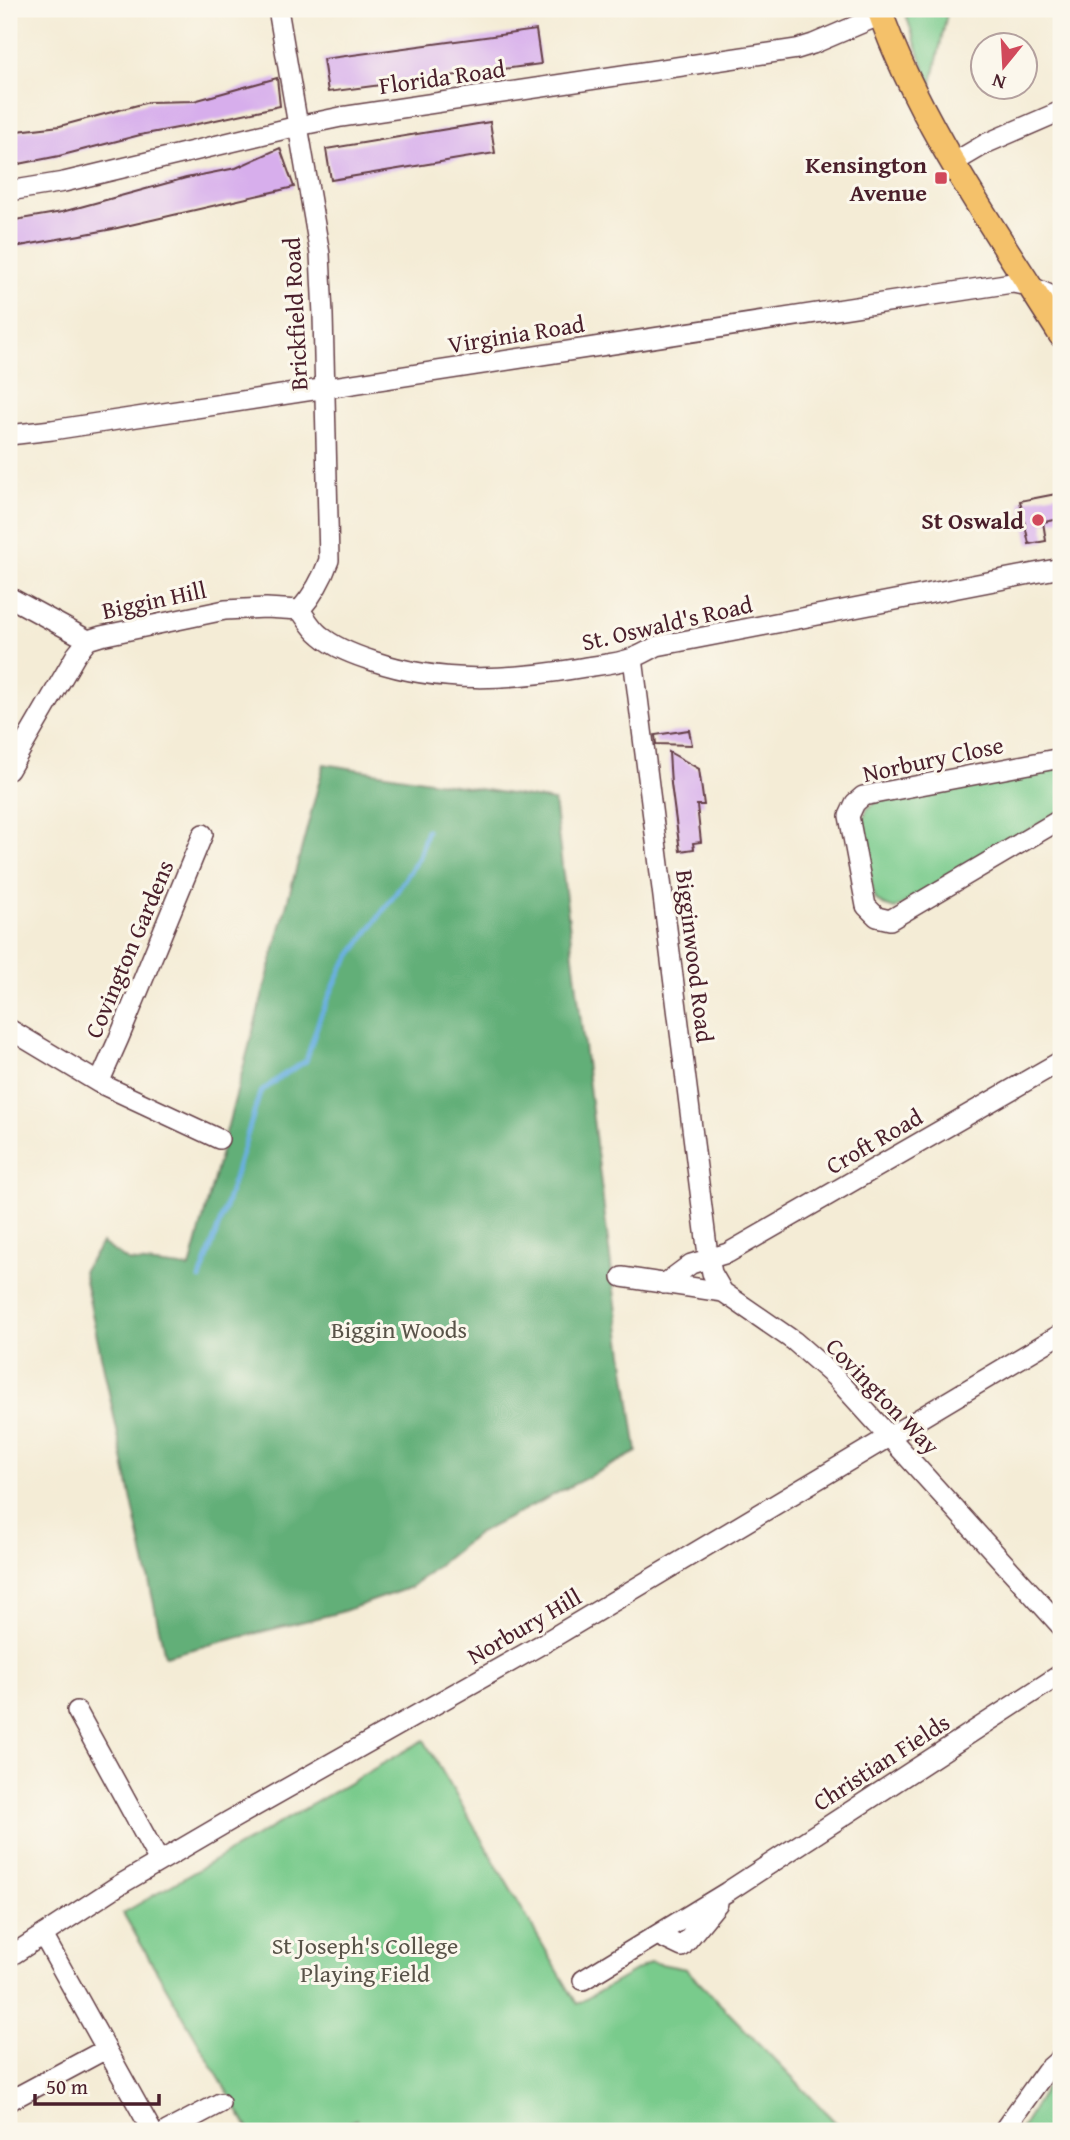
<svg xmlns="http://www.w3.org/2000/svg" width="1070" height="2140" font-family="'Gentium Book Plus',serif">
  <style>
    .green { fill: #79cb8c; stroke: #62755c; stroke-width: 2 }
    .forest { fill: #62af78; stroke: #566752; stroke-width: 2 }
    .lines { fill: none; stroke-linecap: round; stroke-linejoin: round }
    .stream { stroke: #6ab0e0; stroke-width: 5 }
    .building { fill: #d7aeec }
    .minor-casing { stroke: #643e45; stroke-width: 22 }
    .major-casing { stroke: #643e45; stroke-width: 27 }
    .minor { stroke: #fff; stroke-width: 19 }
    .major { stroke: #f4c16a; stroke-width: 24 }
    .poi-dot { fill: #d1495b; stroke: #fbf7ec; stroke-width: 2.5 }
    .labels { text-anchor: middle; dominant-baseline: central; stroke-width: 6; stroke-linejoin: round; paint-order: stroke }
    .street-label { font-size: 24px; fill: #4a1f2b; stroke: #fbf7ec }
    .poi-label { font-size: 24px; font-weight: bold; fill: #4a1f2b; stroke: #fbf7ec; text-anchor: end }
    .park-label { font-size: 24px; fill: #585348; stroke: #fbf7ec }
  </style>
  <rect width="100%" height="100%" fill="#fbf7ec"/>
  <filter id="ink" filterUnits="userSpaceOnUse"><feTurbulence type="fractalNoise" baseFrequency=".0143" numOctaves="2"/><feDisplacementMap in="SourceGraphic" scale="14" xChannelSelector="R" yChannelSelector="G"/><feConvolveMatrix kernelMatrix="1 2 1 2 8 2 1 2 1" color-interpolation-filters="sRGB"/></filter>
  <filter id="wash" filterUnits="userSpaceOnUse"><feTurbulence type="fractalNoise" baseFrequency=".00686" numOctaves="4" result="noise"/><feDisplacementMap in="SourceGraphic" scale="28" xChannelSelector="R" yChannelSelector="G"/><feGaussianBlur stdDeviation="1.57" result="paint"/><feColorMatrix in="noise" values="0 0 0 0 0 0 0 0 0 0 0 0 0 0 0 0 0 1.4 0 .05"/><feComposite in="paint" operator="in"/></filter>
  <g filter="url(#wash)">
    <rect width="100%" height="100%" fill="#f4ecd6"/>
    <path class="green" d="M904,9H948L931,88Z
      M1061,765V811L895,909L883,905L874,898L862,823L867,809L877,801Z
      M424,1740L577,2004L651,1962L686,1969L844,2131H363L356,2119L330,2131H250L123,1913Z
      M1061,2069V2131H1020L1053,2076Z"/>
    <path class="forest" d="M324,764L554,801L614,1290L637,1452L477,1534L411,1587L341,1612L165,1656L83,1271L102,1243L128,1261L190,1268Z"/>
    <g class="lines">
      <path class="stream" d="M200,1279L225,1208L260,1093L280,1077L306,1061L320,1017L342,968L396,893L419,857L427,830
        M1052,2131L1061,2118"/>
    </g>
    <g id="blocks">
      <path class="building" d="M536,30L541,64L328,92L323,59Z
        M277,78L280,106L188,126L140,135L59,156L9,166V132L60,126L149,102L194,101Z
        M490,122L495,153L331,180L326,149Z
        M280,148L294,187L113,229L9,248V221L62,212L186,178L236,168Z
        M1061,493V519L1043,522L1046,541L1029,544L1020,501Z
        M689,730L692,745L656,744L655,735Z
        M669,752L699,769L704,805H697L701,842L693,843L694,849L680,851L671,784Z"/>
    </g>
  </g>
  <g filter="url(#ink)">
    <use href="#blocks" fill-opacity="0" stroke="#643e45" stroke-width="2"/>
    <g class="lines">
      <defs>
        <path id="minor" d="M278,9L320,254L323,315L329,560C322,580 314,594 300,610
          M953,163L987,143L1061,111
          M9,191L64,182L298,126L341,117L797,49L813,44L881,15
          M9,435L52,430L1012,283L1030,286L1061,300
          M9,597L88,640
          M300,610C306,618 312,629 320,635C335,648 354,655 373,661C441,684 510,680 580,668C597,665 617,664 633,658C641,655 650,650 657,646L1061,568
          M633,658L707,1247L712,1273L723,1292
          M1061,758L863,796L855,803L849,816L866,906L877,917L890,920L1061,819
          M9,770L76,655L88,640L101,636L225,610L266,608L300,610
          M9,1029L99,1083L219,1139
          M99,1083L119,1038L203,834
          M622,1277L723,1292L794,1341L835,1377L1061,1626
          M664,1284L691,1264L728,1253L1061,1061
          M77,1711L159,1861
          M43,1935L152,2131
          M657,1935L682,1947L718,1903
          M9,1957L116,1887L229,1821L542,1644L1061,1334
          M583,1980L727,1892L1061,1674
          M9,2101L106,2049
          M167,2131L220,2103
          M1003,2131L1046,2071L1061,2058"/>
        <path id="major" d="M879,9C918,122 997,233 1061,335"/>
      </defs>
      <use href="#minor" class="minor-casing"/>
      <use href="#major" class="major-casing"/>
      <use href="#minor" class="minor"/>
      <use href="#major" class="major"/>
    </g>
  </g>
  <g class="poi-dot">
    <rect x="934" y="171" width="14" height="14" rx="3.5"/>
    <circle cx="1038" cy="520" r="7"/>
  </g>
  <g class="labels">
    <g class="street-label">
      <text transform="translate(442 77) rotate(-8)">Florida Road</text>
      <text transform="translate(295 314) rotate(-93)">Brickfield Road</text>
      <text transform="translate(516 334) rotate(-9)">Virginia Road</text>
      <text transform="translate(154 600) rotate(-12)">Biggin Hill</text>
      <text transform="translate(667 623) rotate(-13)">St. Oswald's Road</text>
      <text transform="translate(933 759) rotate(-12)">Norbury Close</text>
      <text transform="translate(129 949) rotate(-67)">Covington Gardens</text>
      <text transform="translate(695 956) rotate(83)">Bigginwood Road</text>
      <text transform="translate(874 1141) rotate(-30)">Croft Road</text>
      <text transform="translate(883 1396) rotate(46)">Covington Way</text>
      <text transform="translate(524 1626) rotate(-30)">Norbury Hill</text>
      <text transform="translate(881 1762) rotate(-33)">Christian Fields</text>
    </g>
    <g class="poi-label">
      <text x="927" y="164">Kensington<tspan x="927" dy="28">Avenue</tspan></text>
      <text x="1024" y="520">St Oswald</text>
    </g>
    <g class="park-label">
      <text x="399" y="1329">Biggin Woods</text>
      <text x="365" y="1945">St Joseph's College<tspan x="365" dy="28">Playing Field</tspan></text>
    </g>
  </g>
  <rect width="1070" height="2140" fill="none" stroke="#fbf7ec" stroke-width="35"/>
  <g transform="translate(1004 66) rotate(198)"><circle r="33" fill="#fbf7ec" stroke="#b4a19f" stroke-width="2"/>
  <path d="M0-5L12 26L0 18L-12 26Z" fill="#d1495b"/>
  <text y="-10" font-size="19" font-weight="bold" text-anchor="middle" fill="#4a1f2b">N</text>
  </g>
  <path d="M35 2094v10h124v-10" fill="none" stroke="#4a1f2b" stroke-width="3.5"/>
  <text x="46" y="2094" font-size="21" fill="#4a1f2b" stroke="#fbf7ec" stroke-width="5" paint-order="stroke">50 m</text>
</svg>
